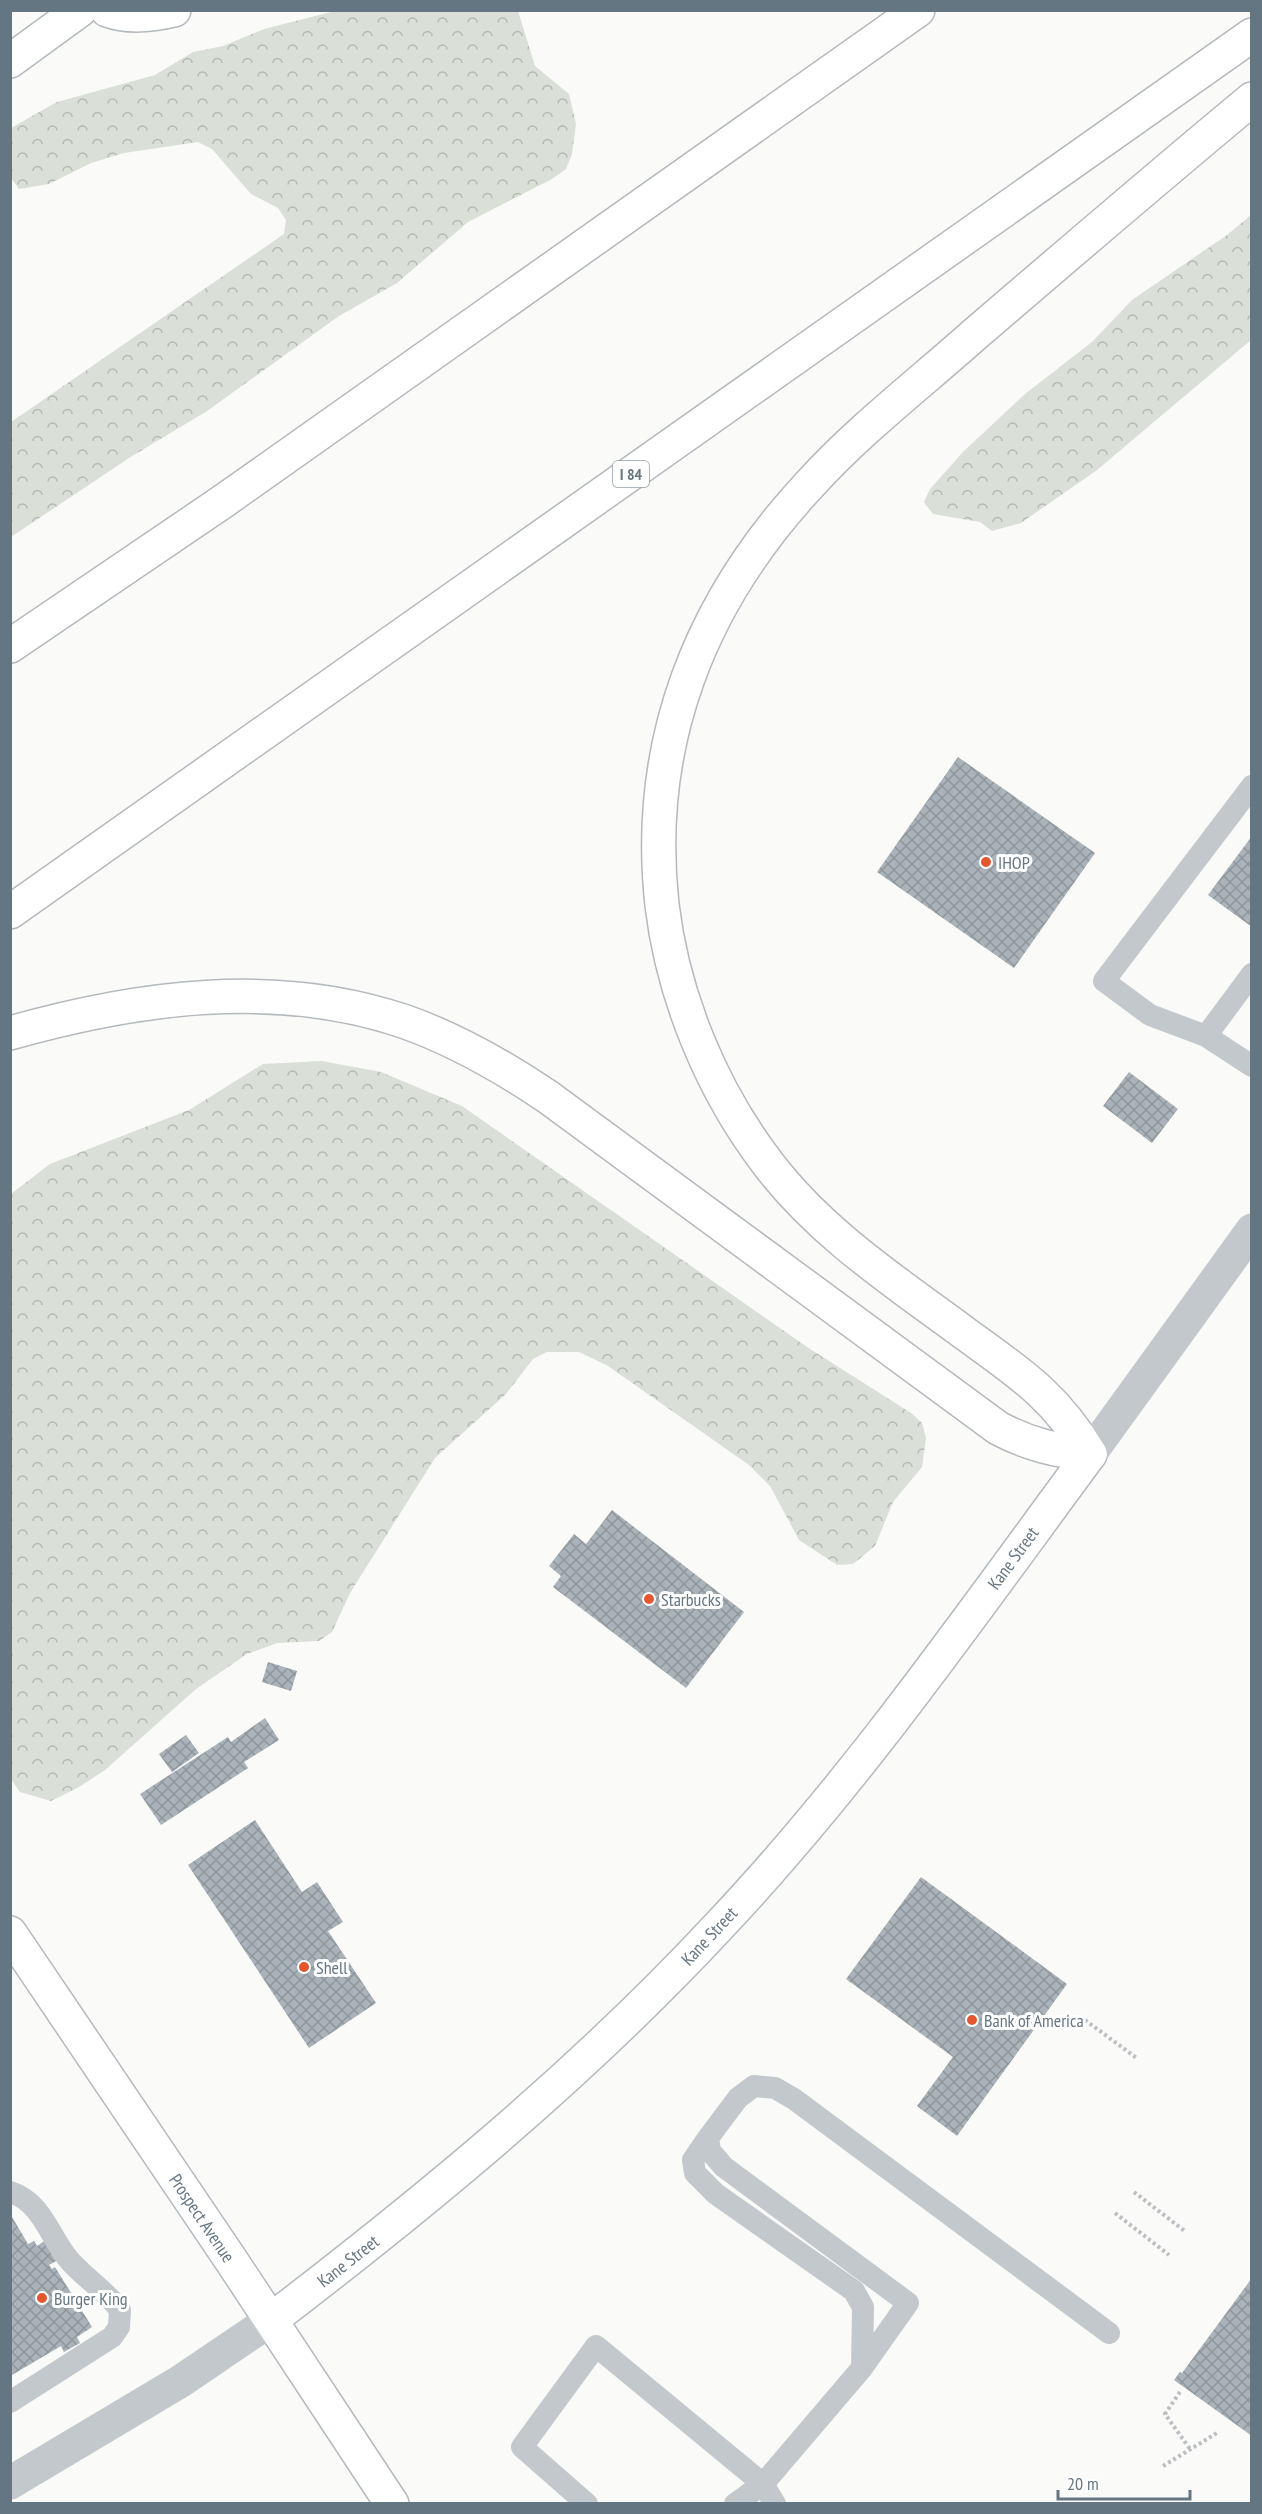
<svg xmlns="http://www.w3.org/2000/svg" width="1262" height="2514" font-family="'PT Sans Narrow',sans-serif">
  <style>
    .forest { fill: url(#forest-crowns) }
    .building { fill: url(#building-cross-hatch) }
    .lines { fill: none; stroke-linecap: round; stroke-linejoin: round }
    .secondary-casing { stroke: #b3babf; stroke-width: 36 }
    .motorway-casing { stroke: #b4b9bd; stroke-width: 36 }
    .path { stroke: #bbbfc2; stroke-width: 4; stroke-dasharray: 3 3; stroke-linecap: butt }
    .service { stroke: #c3c8cc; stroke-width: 22 }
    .tertiary { stroke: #c3c8cc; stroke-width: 33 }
    .secondary { stroke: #fff; stroke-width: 33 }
    .motorway { stroke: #fff; stroke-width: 33 }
    .poi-dot { fill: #e4572e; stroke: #fff; stroke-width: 2 }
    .labels { text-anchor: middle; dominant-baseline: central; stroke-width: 6; stroke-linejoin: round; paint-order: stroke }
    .shield { fill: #fff; stroke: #939fa8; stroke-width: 1.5 }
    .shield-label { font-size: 16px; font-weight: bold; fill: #657683 }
    .poi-label { font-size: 18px; fill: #657683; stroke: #fff; text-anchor: start }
    .street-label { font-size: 18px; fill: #657683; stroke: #fff }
  </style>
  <defs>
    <pattern id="forest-crowns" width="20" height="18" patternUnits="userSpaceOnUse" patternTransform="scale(1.5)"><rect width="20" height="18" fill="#dadfd7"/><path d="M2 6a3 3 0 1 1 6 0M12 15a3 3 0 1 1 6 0" fill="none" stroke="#b4b9b4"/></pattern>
    <pattern id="building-cross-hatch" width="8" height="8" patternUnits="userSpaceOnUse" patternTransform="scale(1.5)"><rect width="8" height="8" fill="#aab3b9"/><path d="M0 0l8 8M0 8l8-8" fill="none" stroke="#8e969c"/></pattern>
  </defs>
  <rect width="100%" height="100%" fill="#fafaf8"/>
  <path class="forest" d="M335,11H518L535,66L569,94L576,124L572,154L566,169L552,179L468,222L397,283L339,316L207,411L129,458L11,537V422L284,234L286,220L278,208L251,194L212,149L198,142L124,153L91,163L49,184L19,189L11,178V128L57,102L155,75L193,52L223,46L264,29Z
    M1251,215V340L1097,470L1021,523L992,531L980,522L933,514L924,502L930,489L963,452L1025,394L1092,342L1132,300L1227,235Z
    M322,1061L381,1072L462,1106L807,1347L911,1413L922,1423L926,1438L922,1467L893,1502L875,1546L853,1564L837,1565L799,1540L770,1486L749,1465L608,1366L579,1352H547L533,1359L505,1395L435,1458L350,1593L332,1632L319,1641L277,1643L247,1654L196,1689L105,1770L79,1787L51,1801L20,1792L10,1778L11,1194L50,1164L189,1110L263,1064Z"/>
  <path class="building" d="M958,757L1095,853L1014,968L877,872Z
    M1252,836V927L1208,895Z
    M1129,1072L1178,1109L1152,1143L1103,1106Z
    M612,1510L744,1612L686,1688L553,1587L561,1576L549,1566L574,1534L586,1544Z
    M268,1662L297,1671L291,1691L262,1682Z
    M265,1718L279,1740L244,1762L248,1768L161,1825L140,1794L228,1737L231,1742Z
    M186,1735L199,1753L172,1772L159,1754Z
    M255,1820L302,1892L317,1882L343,1922L328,1931L376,2003L309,2048L188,1865Z
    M921,1877L1067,1984L957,2136L917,2106L953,2057L846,1979Z
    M12,2217L28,2244L34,2241L37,2246L44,2241L56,2261L49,2265L52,2269L55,2267L92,2327L77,2337L80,2343L64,2352L61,2346L12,2375L10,2218Z
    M1252,2278V2436L1174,2380L1180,2372L1182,2373Z"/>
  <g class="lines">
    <defs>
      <path id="secondary" d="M10,61L80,10
        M10,1933L233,2263L392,2504
        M271,2320C429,2199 582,2073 718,1927C856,1781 971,1615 1090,1454"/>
      <path id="motorway" d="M107,10C129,18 152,15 174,10
        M10,646L225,500L918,10
        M10,912L1252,35
        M10,1033C137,997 275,978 403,1021C455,1039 502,1066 548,1097L998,1428C1028,1444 1056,1451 1090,1454
        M1090,1454C1054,1394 1018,1372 963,1332C894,1281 822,1234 769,1165C712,1091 673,997 662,905C644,743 700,602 810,484C859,430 919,384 974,335C1066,256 1158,177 1252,99"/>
    </defs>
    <use href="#secondary" class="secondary-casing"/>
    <use href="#motorway" class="motorway-casing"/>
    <path class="path" d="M1085,2020L1138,2059
      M1134,2192L1186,2232
      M1115,2213L1169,2255
      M1180,2392L1165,2414L1190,2449
      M1163,2466L1217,2433"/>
    <path class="service" d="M1252,786L1104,981L1150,1015L1206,1036L1252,1066
      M1206,1036L1252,974
      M708,2138L693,2160L695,2173L716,2194L854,2291L863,2307L862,2368
      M10,2192C43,2202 50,2239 70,2261C86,2279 106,2291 120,2310L119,2327L112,2337L10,2402
      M587,2504L522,2447L596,2346L763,2484L775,2504
      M735,2504L763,2484L862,2368L908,2303L724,2167L710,2151L708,2138L738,2098L754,2086L775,2088L794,2099L1109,2333"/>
    <path class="tertiary" d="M1090,1454L1252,1230
      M10,2483L181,2381L271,2320"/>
    <use href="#secondary" class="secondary"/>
    <use href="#motorway" class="motorway"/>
  </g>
  <g class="poi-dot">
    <circle cx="986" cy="862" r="6"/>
    <circle cx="649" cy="1599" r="6"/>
    <circle cx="304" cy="1967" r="6"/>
    <circle cx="972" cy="2020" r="6"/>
    <circle cx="42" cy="2298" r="6"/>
  </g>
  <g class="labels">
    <rect class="shield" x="613" y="461" width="36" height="26" rx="4.5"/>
    <g class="shield-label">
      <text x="631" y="474">I 84</text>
    </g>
    <g class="poi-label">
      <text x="998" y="862">IHOP</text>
      <text x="661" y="1599">Starbucks</text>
      <text x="316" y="1967">Shell</text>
      <text x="984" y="2020">Bank of America</text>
      <text x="54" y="2298">Burger King</text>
    </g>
    <g class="street-label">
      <text transform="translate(1013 1558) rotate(-54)">Kane Street</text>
      <text transform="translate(709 1936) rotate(-47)">Kane Street</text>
      <text transform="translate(202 2218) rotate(56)">Prospect Avenue</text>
      <text transform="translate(348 2261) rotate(-38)">Kane Street</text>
    </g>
  </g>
  <rect width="1262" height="2514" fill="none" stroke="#657683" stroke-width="24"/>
  <path d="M1058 2490v9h132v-9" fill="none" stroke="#657683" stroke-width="3"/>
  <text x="1067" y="2490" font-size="18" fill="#657683" stroke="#ffffff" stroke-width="4.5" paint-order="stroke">20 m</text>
</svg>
